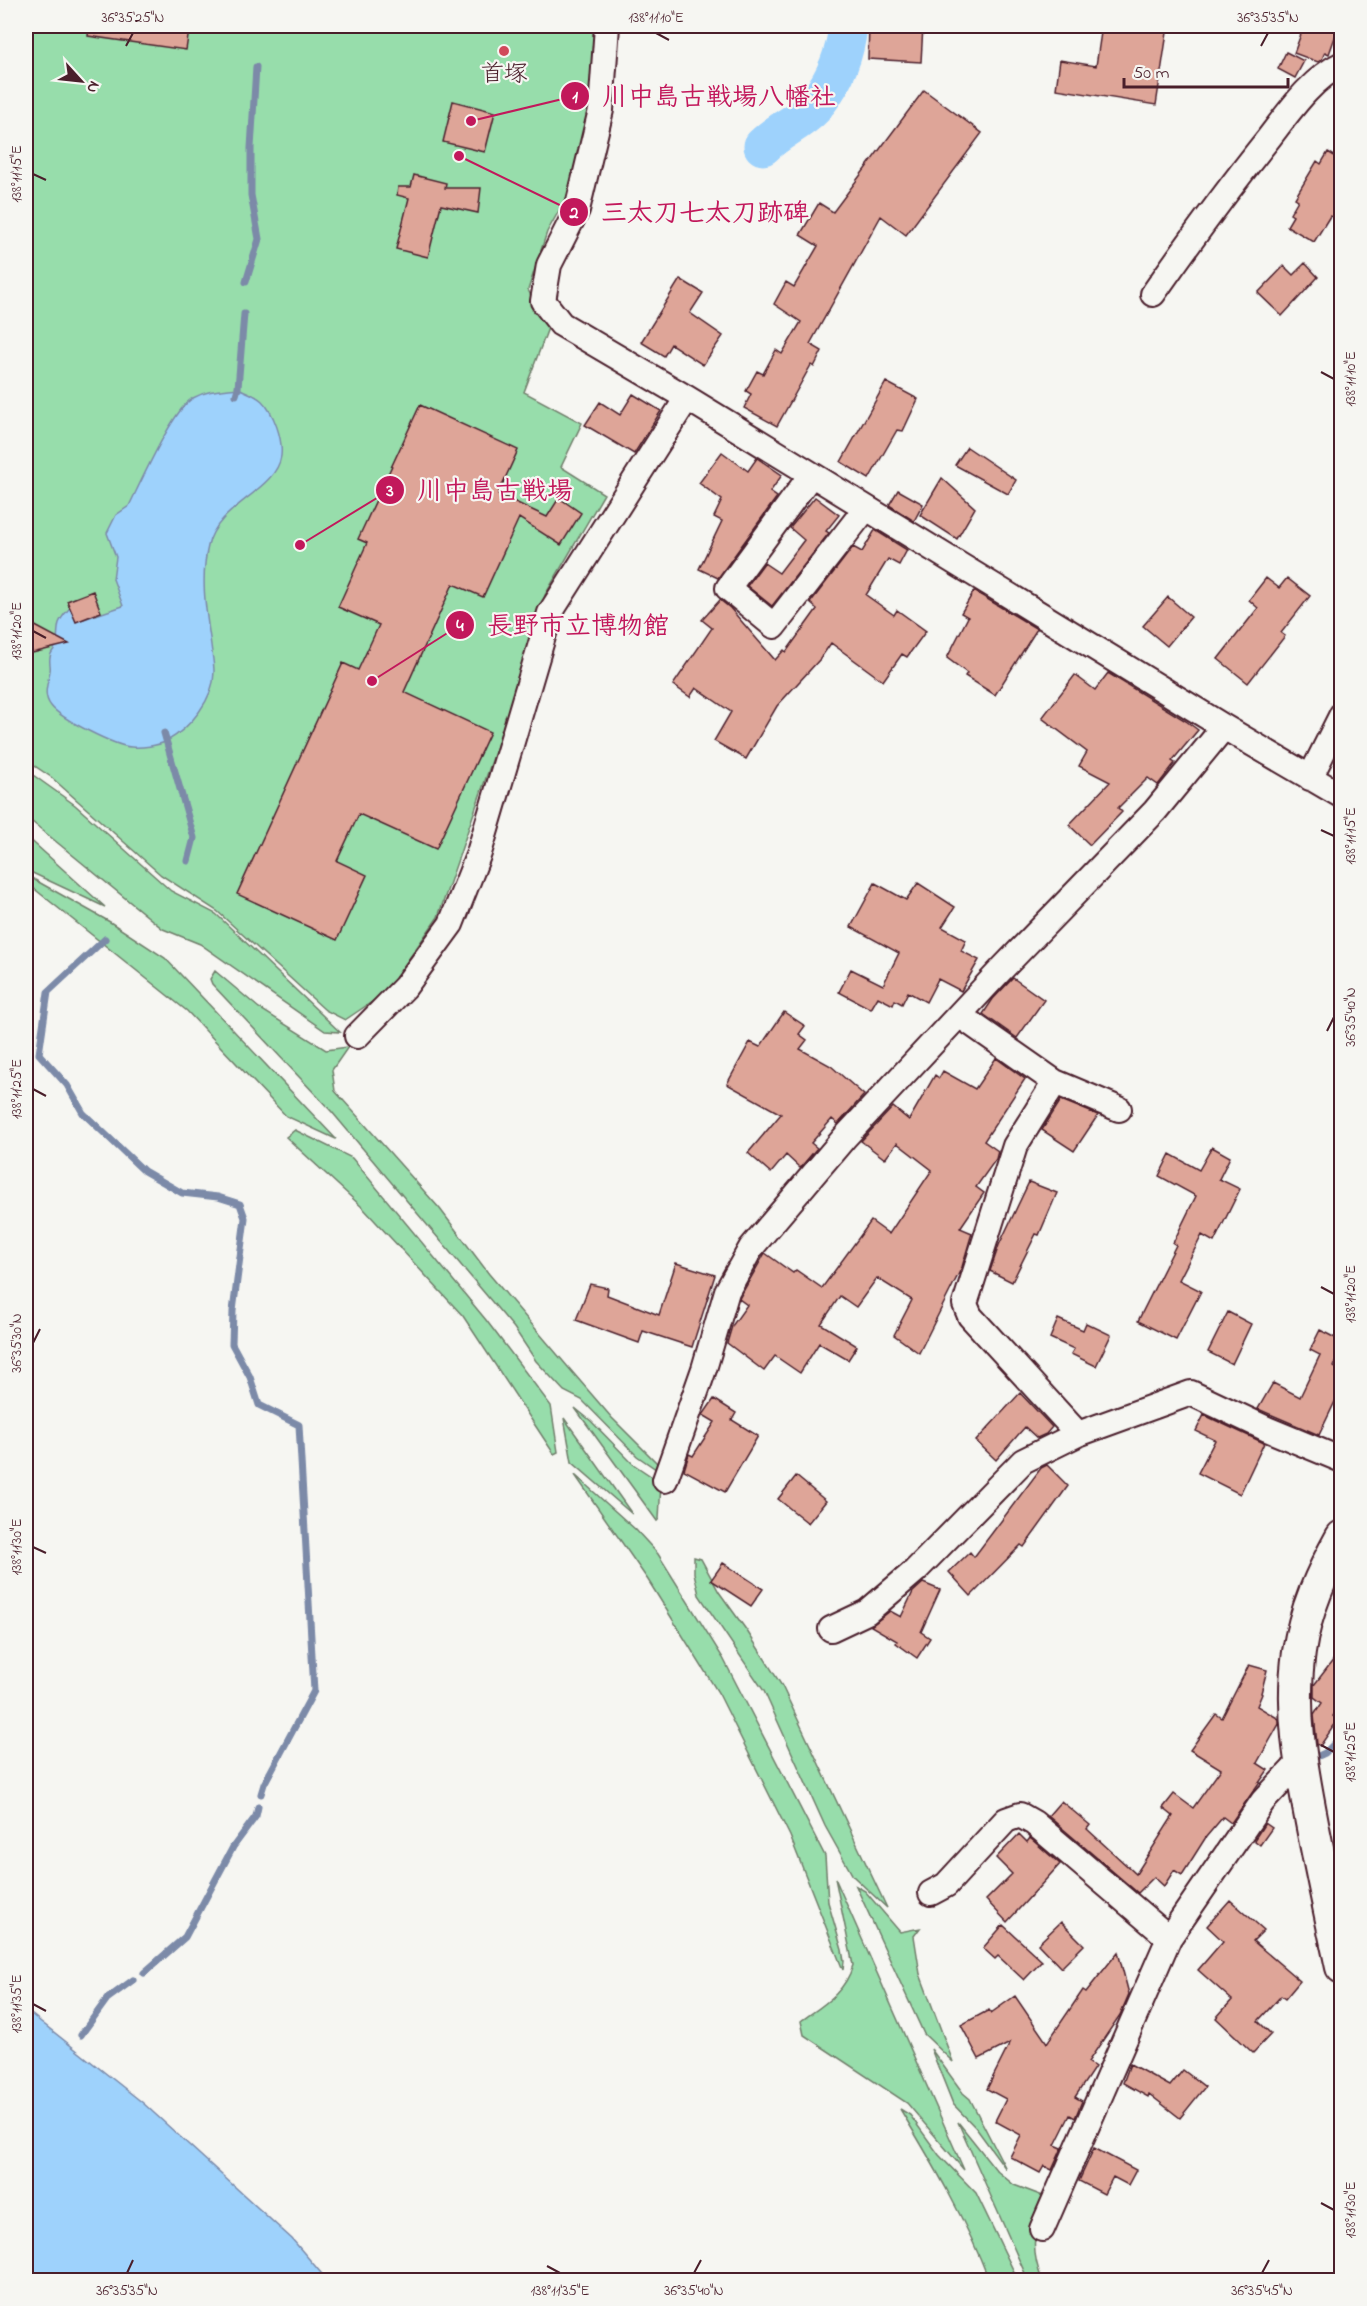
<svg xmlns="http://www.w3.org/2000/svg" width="1367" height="2306" font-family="'Indie Flower','Klee One',sans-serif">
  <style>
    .green { fill: #97ddab; stroke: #707e6b; stroke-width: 1.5 }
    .water { fill: #9ed2fc; stroke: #7c8aa8; stroke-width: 1.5 }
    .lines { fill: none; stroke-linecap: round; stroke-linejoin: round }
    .stream { stroke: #7c8aa8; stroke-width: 7 }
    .river { stroke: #9ed2fc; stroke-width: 39 }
    .building { fill: #dea598; stroke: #4a1f2b; stroke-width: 1.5 }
    .minor-casing { stroke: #4a1f2b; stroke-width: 28 }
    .major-casing { stroke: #4a1f2b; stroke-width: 36 }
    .minor { stroke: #f6f6f2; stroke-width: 24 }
    .major { stroke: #f6f6f2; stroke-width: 32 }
    .ticks { fill: none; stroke: #4a1f2b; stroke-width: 2 }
    .poi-dot { fill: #d1495b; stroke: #f6f6f2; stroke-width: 2 }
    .labels { text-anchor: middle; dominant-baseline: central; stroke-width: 4.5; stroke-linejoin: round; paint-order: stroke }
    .poi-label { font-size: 24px; fill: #4a1f2b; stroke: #f6f6f2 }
    .leader { fill: none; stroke: #c2185b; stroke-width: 2 }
    .callout-dot { fill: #c2185b; stroke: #f6f6f2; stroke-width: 2 }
    .mark-label { font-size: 18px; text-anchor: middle; font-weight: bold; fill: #fff }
    .callout-label { font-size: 26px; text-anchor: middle; font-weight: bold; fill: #c2185b; stroke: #f6f6f2; stroke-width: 4.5; stroke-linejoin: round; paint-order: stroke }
    .neatline { fill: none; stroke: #4a1f2b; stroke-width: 2 }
    .ticks-label { font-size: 15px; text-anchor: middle; fill: #4a1f2b }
  </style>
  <rect width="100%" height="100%" fill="#f6f6f2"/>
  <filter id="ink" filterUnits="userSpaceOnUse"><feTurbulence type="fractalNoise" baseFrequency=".0167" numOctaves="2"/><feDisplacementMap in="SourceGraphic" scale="12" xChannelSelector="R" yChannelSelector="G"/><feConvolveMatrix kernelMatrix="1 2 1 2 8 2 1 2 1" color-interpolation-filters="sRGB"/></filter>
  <g filter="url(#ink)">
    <path class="green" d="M26,26H594L590,125L574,184L547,232L528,290L548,328L524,392L582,423L561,467L604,494L545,595L497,746L438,917L385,993L345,1020L325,1010L217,911L161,875L51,777L26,760Z
      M26,770L75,805L171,891L216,914L340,1032L325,1031L200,944L163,929L26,817Z
      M26,836L105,907L26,870Z
      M26,875L110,922L165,958L336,1139L286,1116L187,1011L32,887L26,879Z
      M215,971L259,1008L326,1050L348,1047L332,1070L335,1091L440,1209L489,1274L568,1367L612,1418L658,1464L656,1469L637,1456L582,1400L564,1391L536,1361L514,1328L332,1112L212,984L210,979Z
      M295,1130L352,1158L486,1320L551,1406L558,1452L554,1454L463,1316L363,1208L286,1137Z
      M575,1408L591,1421L633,1464L661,1483L659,1519L657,1521Z
      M564,1418L632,1514L572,1462Z
      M575,1475L636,1530L658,1554L723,1658L825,1856L828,1902L842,1950L844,1961L843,1970L790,1836L719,1694L648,1580Z
      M694,1557L701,1559L719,1592L747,1631L782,1686L887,1908L853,1876L825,1826L764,1691L699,1595L694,1573Z
      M835,1878L964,2170L907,2103L804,2035L801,2021C823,2005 845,1993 853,1965Z
      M856,1886L865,1891L900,1932L920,1928L914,1936L920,1974L953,2062L924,2034Z
      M931,2049L963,2093L970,2099L1006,2169L976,2128L953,2104Z
      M900,2109L910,2115L939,2155L976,2193L1018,2280H989C966,2220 934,2165 900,2109Z
      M958,2122L997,2171L1014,2185L1048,2198C1034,2230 1029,2246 1042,2280H1028Z"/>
    <path class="water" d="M238,388C246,392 256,395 262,401C274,413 283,439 281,456C276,491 217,505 208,546C200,579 206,611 211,645C212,654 214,663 214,672C214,699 190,728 167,741C157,746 142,748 131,747C115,746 61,719 51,706C42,695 48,683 50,671C51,667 49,662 50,658C50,653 54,650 56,646C58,639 57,630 59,623C62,615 70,608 76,602L81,618L84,619L123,606L113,579L116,557L107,533L116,515L129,506C141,482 173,409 193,398C207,390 222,390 238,388Z
      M26,2010L143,2103L292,2239L327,2280H26Z"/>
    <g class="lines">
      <path class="stream" d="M246,282L259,239L251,195V148L256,67
        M236,395L238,388L244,314
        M164,733L194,838L188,861
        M105,939L48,992L39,1054L67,1085L83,1113L144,1171L182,1193L218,1197L240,1204L245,1218L233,1311L232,1344L250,1377L259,1405L299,1425L314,1691L264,1784L261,1794
        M1314,1758L1325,1753L1342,1736
        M144,1973L185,1937L233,1847L256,1816L258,1807
        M81,2035L107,1999L133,1980"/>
      <path class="river" d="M819,100C836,78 845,54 848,26
        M763,146C780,129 798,124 814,107"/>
    </g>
    <path class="building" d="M89,26H152L189,30L186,50L88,36Z
      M869,26H923L921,62L868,59Z
      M1102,26H1168L1156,105L1056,89L1060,60L1096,66Z
      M1304,26H1339L1329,54L1325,52L1322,59L1318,62L1294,53Z
      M1286,52L1304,61L1295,78L1278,69Z
      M924,90L982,133L906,235L881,216L810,344L822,351L814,367L811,365L777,426L744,408L751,394L746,391L757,371L763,374L776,350L782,354L801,322L774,304L786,282L794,287L818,246L800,235L819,203L833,212Z
      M453,101L495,112L485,152L443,142Z
      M1328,152L1341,160V201L1333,217L1330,216L1314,242L1287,226L1293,216L1290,214L1298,200L1295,198L1317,161L1321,164Z
      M414,175L446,183L445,188H481L478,213L441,205L428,257L396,249L409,198L397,195L398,187H411Z
      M1305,263L1318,277L1282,316L1258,293L1284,266L1293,275Z
      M680,279L703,293L690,313L723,336L703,365L671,344L664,356L641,342Z
      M886,382L918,399L903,431L897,430L869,479L841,462Z
      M633,394L661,411L634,454L585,425L600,402L620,415Z
      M420,405L518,450L498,494L547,517L559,498L581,513L561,545L519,518L483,597L453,584L404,692L490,732L436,849L359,814L337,861L367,875L337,940L237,894L343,663L358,670L379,625L338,607L367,543L358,539Z
      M967,447L1016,480L1008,494L955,465Z
      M722,452L748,471L757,458L782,475L770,492L777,497L718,578L699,569L722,521L714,517L722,500L699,483Z
      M942,478L975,508L957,539L920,515Z
      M898,490L923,504L914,521L889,505Z
      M815,497L839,515L826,531L829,533L772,606L747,586L764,563L779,573L804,540L790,528Z
      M875,530L907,550L899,565L888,559L866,595L894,615L897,610L926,631L907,657L902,654L883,681L831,643L820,659L777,706L746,759L714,741L731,712L696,688L690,697L673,685L712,628L702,620L720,600L730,608L775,660L784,650L786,652L817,609L810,603L853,547L862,552Z
      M1266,578L1279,588L1287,578L1310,596L1281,633L1285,636L1248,683L1218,659L1258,608L1249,600Z
      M93,591L101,612L76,622L67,601Z
      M974,591L1037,629L995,695L965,676L967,673L947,658L968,617L961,613Z
      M1168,597L1191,617L1167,646L1143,626Z
      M26,621L69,644L32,653Z
      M1108,673L1186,721L1198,730L1172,761L1175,763L1158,785L1148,778L1118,808L1122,812L1090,845L1069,825L1110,782L1079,766L1087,752L1042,718L1075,675L1095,690Z
      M875,883L906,900L918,883L955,907L942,927L966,940L961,951L979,960L961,991L938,979L926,1002L908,992L902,1004L895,1000L893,1005L878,997L871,1009L839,992L851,969L883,985L899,953L851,927Z
      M1013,978L1044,1000L1017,1038L983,1014L993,999Z
      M784,1012L805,1026L799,1034L807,1040L800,1049L831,1066L864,1095L838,1124L832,1119L811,1143L817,1148L800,1168L786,1155L771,1173L748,1153L781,1114L727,1084L750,1042L760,1047Z
      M996,1058L1025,1079L984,1141L998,1151L996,1159L976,1187L984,1193L960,1228L972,1233L962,1267L919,1353L894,1335L912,1300L877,1278L856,1307L840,1296L821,1324L857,1346L848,1360L819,1343L800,1373L775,1356L764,1371L727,1343L732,1326L747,1305L739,1299L740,1297L765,1253L793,1273L796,1270L822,1288L871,1221L889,1234L932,1170L897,1143L885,1159L861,1141L893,1107L909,1120L935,1075L939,1078L943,1071L975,1089Z
      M1061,1100L1098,1115L1074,1151L1042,1130Z
      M1212,1147L1230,1157L1219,1179L1240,1189L1214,1242L1202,1235L1179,1280L1201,1291L1176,1340L1138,1321L1176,1245L1173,1243L1196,1196L1159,1176L1170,1154L1199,1170Z
      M1029,1182L1057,1193L1039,1235L1036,1234L1012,1282L990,1271L999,1245Z
      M676,1263L715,1275L692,1347L643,1331L639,1343L576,1320L590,1284L608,1288L607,1295L659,1315Z
      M1228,1312L1251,1324L1232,1364L1208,1352Z
      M1058,1319L1083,1330L1086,1323L1111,1335L1096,1366L1071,1354L1074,1349L1050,1338Z
      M1320,1330L1341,1341V1350L1334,1367L1341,1371V1389L1319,1435L1258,1409L1273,1383L1300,1397L1320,1355L1310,1350Z
      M1020,1393L1052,1427L1046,1434L1037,1438L1025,1427L996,1460L976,1441Z
      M714,1399L736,1413L732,1420L758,1436L725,1492L684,1470L689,1454L693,1456L715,1422L703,1415Z
      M1204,1415L1264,1443L1240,1494L1198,1473L1215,1440L1196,1431Z
      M1047,1465L1068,1486L1024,1547L1021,1545L971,1596L949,1572L970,1552L974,1557L1041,1468Z
      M796,1476L826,1501L808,1523L778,1499Z
      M723,1563L763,1589L751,1606L711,1580Z
      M923,1583L940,1590L921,1632L930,1638L917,1658L896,1643L897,1641L871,1626L890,1611L901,1617L913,1592Z
      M1341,1650V1719L1335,1713L1333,1716L1338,1720L1320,1746L1317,1744L1314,1715L1322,1703L1314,1697V1685Z
      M1249,1665L1267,1670L1261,1693L1262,1694L1257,1706L1279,1719V1724L1257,1763L1268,1770L1231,1823L1223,1817L1206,1837L1182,1875L1174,1870L1164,1886L1154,1877L1138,1893L1048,1816L1061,1801L1090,1825L1087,1829L1136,1874L1173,1816L1163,1808L1174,1794L1193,1808L1221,1769L1190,1750L1216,1714L1222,1718Z
      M1265,1823L1272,1828L1260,1845L1254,1840Z
      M1019,1834L1027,1842L1030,1838L1060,1864L1007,1922L986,1900L1012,1874L996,1858Z
      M1230,1900L1264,1930L1253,1941L1300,1981L1285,1999L1281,1996L1258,2021L1271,2034L1253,2053L1216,2018L1232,2000L1198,1970L1223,1941L1207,1926Z
      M1061,1922L1084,1945L1061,1968L1038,1944Z
      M1003,1925L1042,1961L1024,1980L998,1956L995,1959L983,1948Z
      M1118,1952L1129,1994L1120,2015L1088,2062L1095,2067L1075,2097L1082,2101L1075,2118L1070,2115L1055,2145L1062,2148L1052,2170L1044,2166L1040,2173L1010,2157L1021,2135L995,2121L1006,2099L987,2089L1010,2043L979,2059L961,2025L989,2010L991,2013L1015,1996L1047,2043L1083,1990L1086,1992Z
      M1130,2064L1170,2086L1183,2070L1205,2087L1180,2118L1149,2094L1148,2097L1123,2083Z
      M1094,2148L1136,2170L1128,2185L1113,2177L1104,2194L1079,2181Z"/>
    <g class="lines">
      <defs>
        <path id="minor" d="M607,26L601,110L577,210L549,265L543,301L561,324L687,398L1224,727L1342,796
          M1153,294C1190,241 1228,189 1268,139C1289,112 1311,79 1342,64
          M811,475L728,588L774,626L866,508
          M1310,778L1342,714
          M959,1015L1055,1082L1119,1109
          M357,1036L405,987L451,924L479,853L550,613L687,398
          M1055,1082L1015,1146L965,1304L970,1316L1078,1434
          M665,1480L704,1369L727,1291L751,1248L845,1137L998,973L1155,811L1224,727
          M831,1629L867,1612L915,1571L1023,1461L1078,1434L1191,1393L1267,1429L1342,1460
          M931,1893L946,1885L1006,1820L1020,1815L1034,1823L1169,1938
          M1042,2229L1169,1938L1263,1801L1300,1762"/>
        <path id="major" d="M1342,1537C1322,1573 1305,1610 1299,1652C1290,1715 1302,1771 1314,1833C1323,1877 1332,1922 1342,1967"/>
      </defs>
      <use href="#minor" class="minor-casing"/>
      <use href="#major" class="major-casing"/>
      <use href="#minor" class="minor"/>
      <use href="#major" class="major"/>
    </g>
  </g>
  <path class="ticks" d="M656,33L669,40M126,46L133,33M1261,46L1268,33M33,174L46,180M1321,372L1334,379M33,631L46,638M1321,830L1334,836M1327,1031L1334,1017M33,1089L46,1096M1321,1287L1334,1294M33,1343L40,1329M33,1547L46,1553M1321,1745L1334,1752M33,2004L46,2011M1321,2203L1334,2210M547,2266L560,2273M127,2273L133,2260M694,2273L701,2260M1262,2273L1269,2260"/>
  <circle class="poi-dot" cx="504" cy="51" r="6"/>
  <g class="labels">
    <g class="poi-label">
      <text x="504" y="75">首塚</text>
    </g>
  </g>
  <path class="leader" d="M471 121L575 96M459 156L574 212M300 545L390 490M372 681L460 625"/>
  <g class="callout-dot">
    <circle cx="471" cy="121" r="6"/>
    <circle cx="459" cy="156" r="6"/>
    <circle cx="300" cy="545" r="6"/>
    <circle cx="372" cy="681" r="6"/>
    <circle cx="575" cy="96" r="15"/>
    <circle cx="574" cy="212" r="15"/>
    <circle cx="390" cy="490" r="15"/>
    <circle cx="460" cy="625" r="15"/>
  </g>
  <g class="mark-label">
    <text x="575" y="102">1</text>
    <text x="574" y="218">2</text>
    <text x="390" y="496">3</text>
    <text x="460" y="631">4</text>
  </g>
  <g class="callout-label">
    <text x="719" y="105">川中島古戦場八幡社</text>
    <text x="705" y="221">三太刀七太刀跡碑</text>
    <text x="495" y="499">川中島古戦場</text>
    <text x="578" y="634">長野市立博物館</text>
  </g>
  <rect width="1367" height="2306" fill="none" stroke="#f6f6f2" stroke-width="66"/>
  <g transform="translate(81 81) rotate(117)" stroke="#f6f6f2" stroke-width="4.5" paint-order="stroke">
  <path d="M0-4.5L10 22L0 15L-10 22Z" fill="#4a1f2b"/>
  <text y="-9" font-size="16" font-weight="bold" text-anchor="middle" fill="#4a1f2b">N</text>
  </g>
  <path d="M1124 78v9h164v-9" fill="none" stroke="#4a1f2b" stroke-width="3"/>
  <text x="1133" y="78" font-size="18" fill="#4a1f2b" stroke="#f6f6f2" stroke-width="4.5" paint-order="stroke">50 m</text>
  <rect x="33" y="33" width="1301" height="2240" class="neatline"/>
  <g class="ticks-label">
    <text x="133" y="22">36°35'25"N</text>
    <text x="656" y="22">138°11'10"E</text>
    <text x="1268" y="22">36°35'35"N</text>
    <text transform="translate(16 174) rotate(-90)" y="5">138°11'15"E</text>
    <text transform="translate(1350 379) rotate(-90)" y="5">138°11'10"E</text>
    <text transform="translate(16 631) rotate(-90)" y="5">138°11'20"E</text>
    <text transform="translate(1350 836) rotate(-90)" y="5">138°11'15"E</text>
    <text transform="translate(1350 1017) rotate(-90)" y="5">36°35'40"N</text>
    <text transform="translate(16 1089) rotate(-90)" y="5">138°11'25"E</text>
    <text transform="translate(1350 1294) rotate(-90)" y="5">138°11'20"E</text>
    <text transform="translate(16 1343) rotate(-90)" y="5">36°35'30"N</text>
    <text transform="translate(16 1547) rotate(-90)" y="5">138°11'30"E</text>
    <text transform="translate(1350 1752) rotate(-90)" y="5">138°11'25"E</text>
    <text transform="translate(16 2004) rotate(-90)" y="5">138°11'35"E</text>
    <text transform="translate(1350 2210) rotate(-90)" y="5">138°11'30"E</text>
    <text x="127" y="2295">36°35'35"N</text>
    <text x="560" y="2295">138°11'35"E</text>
    <text x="694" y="2295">36°35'40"N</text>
    <text x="1262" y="2295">36°35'45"N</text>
  </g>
</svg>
